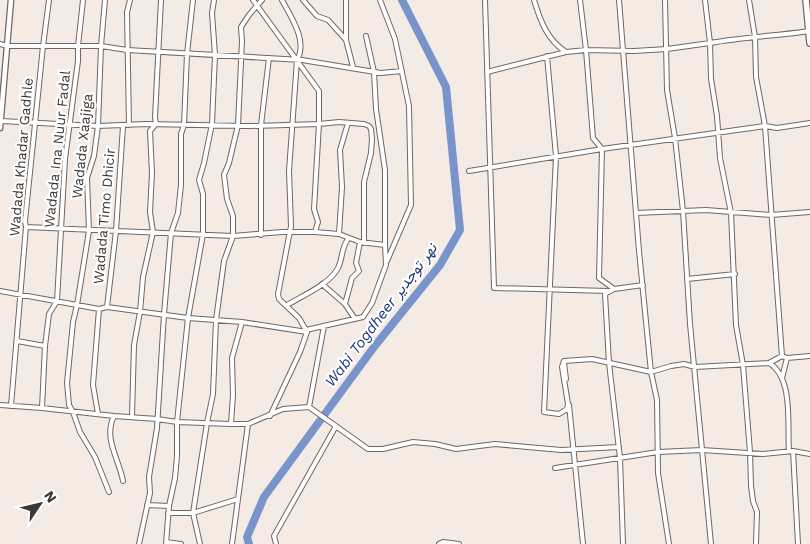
<svg xmlns="http://www.w3.org/2000/svg" width="810" height="544" font-family="'Work Sans',Vazirmatn,sans-serif">
  <style>
    .lines { fill: none; stroke-linecap: round; stroke-linejoin: round }
    .river { stroke: #7994cb; stroke-width: 8 }
    .minor-casing { stroke: #706762; stroke-width: 6 }
    .tertiary-casing { stroke: #706762; stroke-width: 7 }
    .trunk-casing { stroke: #706762; stroke-width: 8 }
    .minor { stroke: #fff; stroke-width: 4 }
    .tertiary { stroke: #fff; stroke-width: 4.5 }
    .trunk { stroke: #fff; stroke-width: 5.5 }
    .labels { text-anchor: middle; dominant-baseline: central; stroke-width: 4.5; stroke-linejoin: round; paint-order: stroke }
    .street-label { font-size: 14px; fill: #3b3735; stroke: #fff }
    .water-label { font-size: 15px; font-style: italic; fill: #1b3779; stroke: #fff }
  </style>
  <rect width="100%" height="100%" fill="#f5ebe5"/>
  <g class="lines">
    <path class="river" d="M249,544L247,537L264,497L374,347L440,265L460,230L446,87L402,0"/>
    <defs>
      <path id="minor" d="M105,0L101,46L98,126L94,156L87,178L89,231L77,305L73,322L67,383L69,405L73,412L80,432L95,457L109,492
        M253,0L319,91V124L314,209L318,222L315,232
        M282,0C291,17 308,41 297,60L289,171L291,226L278,294L279,299L299,318L307,332
        M303,0L317,16L328,20L346,40L353,67
        M380,0L395,39L409,106L411,205L387,261
        M485,0L494,288L608,291
        M534,0C540,20 547,40 566,52L586,50L593,138L602,149L765,126L777,128L810,123
        M580,0L586,50L634,51L667,49L710,43L711,79L717,116L720,158L731,213L736,325L743,365L750,452L751,486L753,501L757,512L756,544
        M619,0L639,251L651,372L657,400L658,473L669,544
        M665,0L667,90L675,138L683,211L690,324L711,544
        M705,0L710,43C743,37 776,36 809,31
        M749,0L755,37L756,77L765,126L782,356
        M366,36L374,72L376,109L385,170V245
        M346,40V0
        M0,44L7,46H101L127,50L302,60L381,73L402,71
        M547,56L556,156L544,412L559,414L567,409L568,404L562,367L564,361L592,359L651,372L671,366L684,364L695,367L769,363L782,356L787,358L810,356
        M487,72L566,52
        M1,121L98,126L146,124L250,126L319,124L339,122L364,124L369,126L371,129L372,139L371,153L364,182V243
        M129,125L127,12L130,0
        M469,171L602,149L599,278L614,289
        M636,213L706,210L771,215L810,212
        M26,227L233,236L282,232H315L339,234L360,242L385,245L386,265L372,303L363,317L306,330
        M339,234L342,187L340,150L348,123
        M261,235V125L269,58
        M687,279L735,274
        M322,284L345,304L355,319
        M0,291L99,309L107,307L188,318L242,322L307,332L300,352L270,416
        M345,304L352,278L359,271L356,263L360,242
        M287,305C302,296 330,284 338,268C343,258 341,248 348,239
        M107,307L116,231L123,126
        M17,341L45,346
        M564,363L566,379
        M769,363C794,378 787,425 789,451
        M782,378L787,358
        M0,405L42,408L114,416L157,419L177,422L231,424H248L283,409L309,407
        M569,405L583,544
        M11,406L26,227L25,221L43,46L49,0
        M309,407L368,449H383L413,442L435,444L456,449L495,444L561,450L619,447
        M309,407L324,326
        M42,408L45,346L49,314L57,301L65,159L78,61V46L83,0
        M98,414L93,385L99,309
        M114,416C103,438 119,459 123,481
        M132,416L134,345L140,312L143,277L153,232L150,212L152,173L150,131L156,124L155,117L161,0
        M231,424L233,395L232,358L242,322
        M793,451L798,544
        M555,468L658,452L702,450L763,454L793,451L810,454
        M147,505L169,506
        M168,513H193L238,499
        M166,542L181,544
        M139,544L150,493L149,477L157,428L164,314L171,233L178,213L181,185V134L184,125L187,54L193,0
        M166,544L169,506L175,478L177,456V422L188,318L203,234V194L199,180L204,163L212,124L215,55L212,13L214,0
        M200,544L193,513L207,423L213,394L216,320L224,261L233,236V216L227,199L224,175L229,163L238,125L242,41L241,27L249,15L262,0
        M232,544L248,424
        M276,544L274,536L336,426
        M439,544L443,542L459,544
        M623,544L620,458L609,363L605,294L614,289L643,285"/>
      <path id="tertiary" d="M0,128L11,0"/>
      <path id="trunk" d="M806,0L810,43"/>
    </defs>
    <use href="#minor" class="minor-casing"/>
    <use href="#tertiary" class="tertiary-casing"/>
    <use href="#trunk" class="trunk-casing"/>
    <use href="#minor" class="minor"/>
    <use href="#tertiary" class="tertiary"/>
    <use href="#trunk" class="trunk"/>
  </g>
  <g class="labels">
    <g class="street-label">
      <text transform="translate(82 146) rotate(-84)">Wadada Xaajiga</text>
      <text transform="translate(57 149) rotate(-84)">Wadada Ina Nuur Fadal</text>
      <text transform="translate(21 157) rotate(-85)">Wadada Khadar Gadhle</text>
      <text transform="translate(104 216) rotate(-85)">Wadada Timo Dhicir</text>
    </g>
    <g class="water-label">
      <text transform="translate(381 315) rotate(-53)">Wabi Togdheer نهر توجدير</text>
    </g>
  </g>
  <g transform="translate(40 504) rotate(55)" stroke="#ffffff" stroke-width="4" paint-order="stroke">
  <path d="M0-4L9 19L0 12L-9 19Z" fill="#3b3735"/>
  <text y="-8" font-size="14" font-weight="bold" text-anchor="middle" fill="#3b3735">N</text>
  </g>
</svg>
